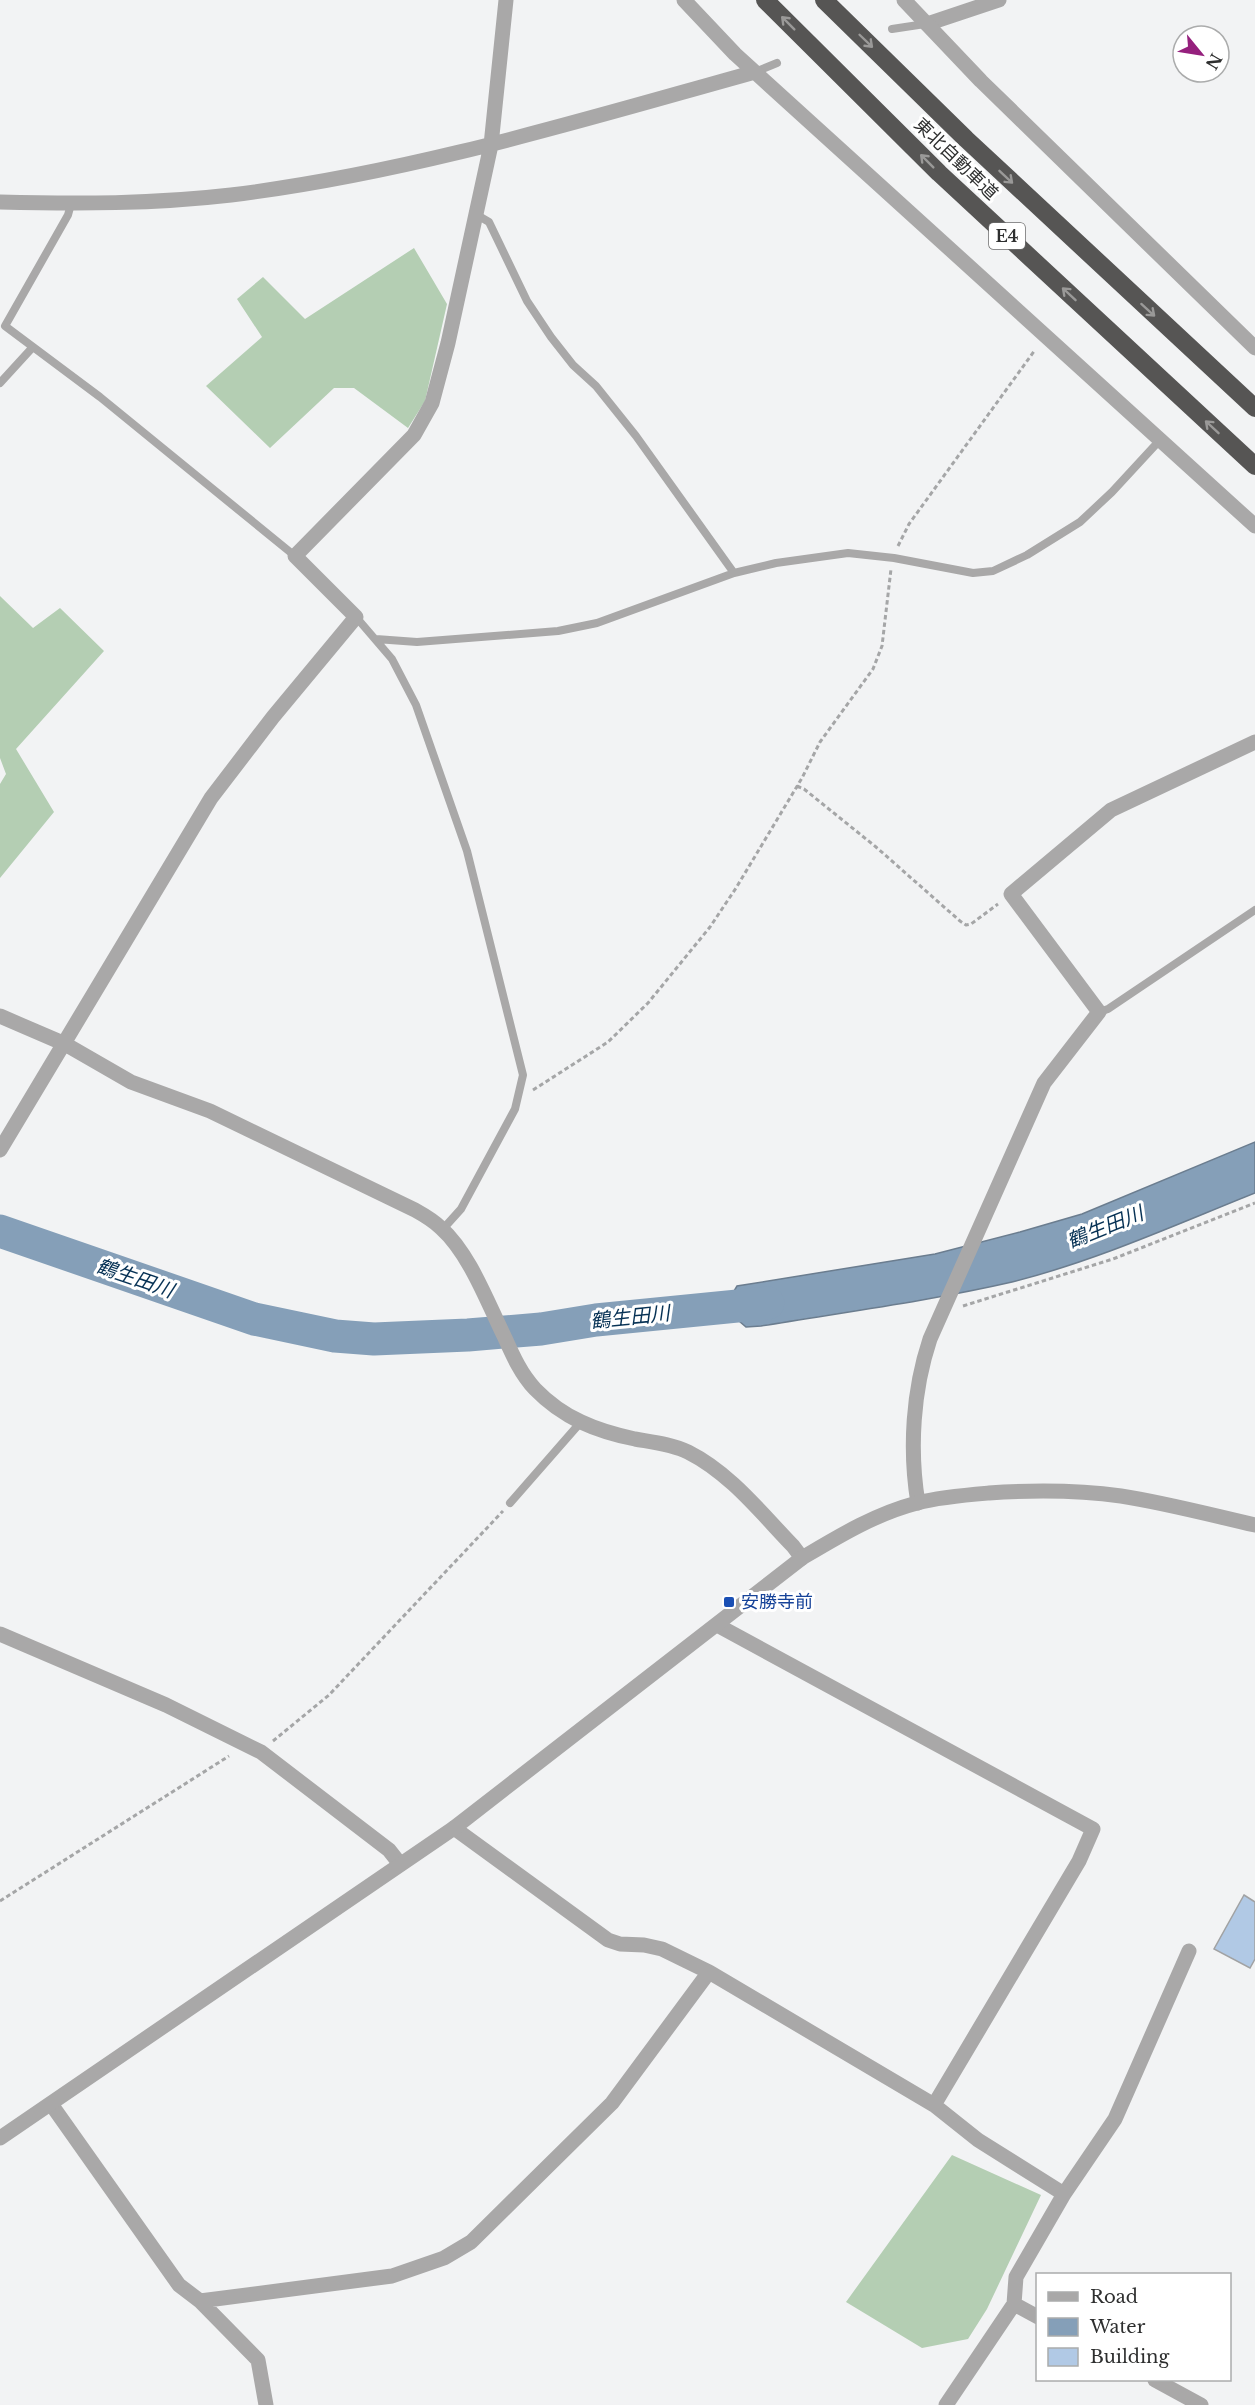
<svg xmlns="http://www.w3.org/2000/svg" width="1255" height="2405" font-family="'Libre Baskerville','Noto Sans JP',serif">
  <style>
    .forest { fill: #b4ceb3 }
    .water { fill: #859fb8; stroke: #6b7d8f; stroke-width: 1.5 }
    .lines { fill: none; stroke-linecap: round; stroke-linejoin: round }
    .river { stroke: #859fb8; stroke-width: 33 }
    .building { fill: #b1c9e5; stroke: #a1a2a3; stroke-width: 1.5 }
    .path { stroke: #a5a6a7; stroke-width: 3; stroke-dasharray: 4.5 3; stroke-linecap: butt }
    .service { stroke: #a9a8a8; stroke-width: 8 }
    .minor { stroke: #a9a8a8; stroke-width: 15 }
    .tertiary { stroke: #a9a8a8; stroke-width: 15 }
    .motorway { stroke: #565554; stroke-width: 18 }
    .oneway { stroke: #9a9998 }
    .transit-dot { fill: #1a4fb4; stroke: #fff; stroke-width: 2 }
    .labels { text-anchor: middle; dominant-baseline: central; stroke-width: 6; stroke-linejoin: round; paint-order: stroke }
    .shield { fill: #fff; stroke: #6d6d6d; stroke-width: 1.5 }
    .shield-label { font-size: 16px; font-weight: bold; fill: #2e2f2f }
    .street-label { font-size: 18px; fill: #2e2f2f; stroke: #fff }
    .transit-label { font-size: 18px; fill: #164399; stroke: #fff; text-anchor: start }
    .water-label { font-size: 20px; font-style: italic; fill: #073255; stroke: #fff }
  </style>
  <rect width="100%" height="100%" fill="#f2f3f4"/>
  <path class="forest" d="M414,248L447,304L425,401L408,428L354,388H334L270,448L206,386L262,337L237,299L263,277L305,319Z
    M0,596L33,628L60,608L104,651L16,749L54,812L0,878V784L6,774L0,758Z
    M952,2155L1041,2195L987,2309L968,2339L922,2348L846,2302Z"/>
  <path class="water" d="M1255,1142V1193C1175,1225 1096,1261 1012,1282C929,1301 845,1312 761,1326L746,1327L724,1308L737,1286L935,1254L1020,1232L1082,1214Z"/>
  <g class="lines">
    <path class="river" d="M0,1231L254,1319L335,1336L374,1339L468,1335L541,1329L596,1320L768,1303"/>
  </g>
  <path class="building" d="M1244,1895L1255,1902V1959L1250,1968L1214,1949Z"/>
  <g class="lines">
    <path class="path" d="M898,546L909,524L1035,350
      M797,786L804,789L876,847L960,921L966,925L971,924L998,904
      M533,1090L608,1042L648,1003L710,927L736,888L802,778L820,742L873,669L882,646L891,569
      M963,1306L1113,1259L1255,1203
      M273,1741L329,1695L503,1511
      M0,1901L229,1756"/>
    <path class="service" d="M892,29L925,24
      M755,72L777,63
      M71,204L68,215L5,326L100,397L295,556
      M477,215L489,222L527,301L551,337L573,365L596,386L636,436L734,573
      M0,383L32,348
      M356,617L392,659L416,705L467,851L523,1075L515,1109L461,1209L443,1229
      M376,639L417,642L558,631L597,623L734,573L776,563L848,553L894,558L973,573L993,571L1027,555L1080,522L1112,492L1160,440
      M1099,1012L1108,1009L1255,910
      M510,1503L580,1423"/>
    <path class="minor" d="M684,0L735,54L1255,526
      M927,24L999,0
      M0,202C77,204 154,204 231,195C410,173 582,120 755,72
      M0,1016L65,1044L131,1082L210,1111L415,1210C424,1215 434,1221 441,1228C470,1254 488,1304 505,1338C513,1356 521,1374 535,1389C563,1418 596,1431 635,1439C652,1442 672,1444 688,1452C730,1473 761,1513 793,1546L802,1558
      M0,1150L211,798L273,717L356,617L295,556L414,435L432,403L448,343L491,145L506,0
      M918,1503C909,1449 913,1390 930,1339L1044,1083L1099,1012L1011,894L1111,810L1255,742
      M717,1625L1093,1829L1079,1861L934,2105
      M0,1634L166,1705L261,1752L389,1850L400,1864
      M454,1828L608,1940L620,1944L644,1945L662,1949L709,1972L934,2105L978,2140L1064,2194
      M51,2104L179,2285L200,2301L258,2360L266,2405
      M200,2301L392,2276L444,2258L471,2242L612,2103L709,1972
      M1014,2304L1038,2317
      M1155,2380L1201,2405
      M946,2405L1014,2304L1016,2277L1064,2194L1115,2119L1189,1951"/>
    <path class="tertiary" d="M904,0L981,81L1255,348
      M0,2138L454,1828L802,1558C839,1536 875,1514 917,1503C940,1497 965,1495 989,1493C1033,1490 1077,1490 1121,1496C1166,1503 1211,1515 1255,1525"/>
    <path class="motorway" d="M765,0L939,173L1255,466
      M824,0L966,139L1255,408"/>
  </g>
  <defs><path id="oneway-shaft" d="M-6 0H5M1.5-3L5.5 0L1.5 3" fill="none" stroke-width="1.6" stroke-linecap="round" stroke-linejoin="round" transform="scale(1.5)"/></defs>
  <g class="oneway">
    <use href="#oneway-shaft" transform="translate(788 23) rotate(-135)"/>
    <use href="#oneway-shaft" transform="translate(866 41) rotate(44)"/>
    <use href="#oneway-shaft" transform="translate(927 161) rotate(-135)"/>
    <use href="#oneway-shaft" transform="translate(1006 177) rotate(43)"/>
    <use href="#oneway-shaft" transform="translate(1069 294) rotate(-137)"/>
    <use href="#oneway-shaft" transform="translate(1148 310) rotate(42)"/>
    <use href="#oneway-shaft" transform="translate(1212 427) rotate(-137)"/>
  </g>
  <rect class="transit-dot" x="723" y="1596" width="12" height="12" rx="3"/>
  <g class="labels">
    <rect class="shield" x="989" y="223" width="36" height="26" rx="4.5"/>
    <g class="shield-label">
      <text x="1007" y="236">E4</text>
    </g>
    <g class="street-label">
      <text transform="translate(956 159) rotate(44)">東北自動車道</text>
    </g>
    <g class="transit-label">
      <text x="741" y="1602">安勝寺前</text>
    </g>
    <g class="water-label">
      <text transform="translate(1105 1227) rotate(-22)">鶴生田川</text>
      <text transform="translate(135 1278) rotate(19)">鶴生田川</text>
      <text transform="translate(630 1317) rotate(-6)">鶴生田川</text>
    </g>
  </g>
  <rect x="1036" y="2273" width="195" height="108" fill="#ffffff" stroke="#abacac" stroke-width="1.5"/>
  <rect x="1048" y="2292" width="30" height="9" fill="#a9a8a8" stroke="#abacac" stroke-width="1.5"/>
  <text x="1090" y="2303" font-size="18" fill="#2e2f2f">Road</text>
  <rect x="1048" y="2318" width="30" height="18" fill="#859fb8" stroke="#abacac" stroke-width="1.5"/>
  <text x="1090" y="2333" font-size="18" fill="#2e2f2f">Water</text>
  <rect x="1048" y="2348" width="30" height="18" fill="#b1c9e5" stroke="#abacac" stroke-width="1.5"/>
  <text x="1090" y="2363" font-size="18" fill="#2e2f2f">Building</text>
  <g transform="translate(1201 54) rotate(120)"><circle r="28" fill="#ffffff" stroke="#abacac" stroke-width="1.5"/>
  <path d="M0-4.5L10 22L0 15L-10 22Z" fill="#95207d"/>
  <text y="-9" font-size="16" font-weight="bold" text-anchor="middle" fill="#2e2f2f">N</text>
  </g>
</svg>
